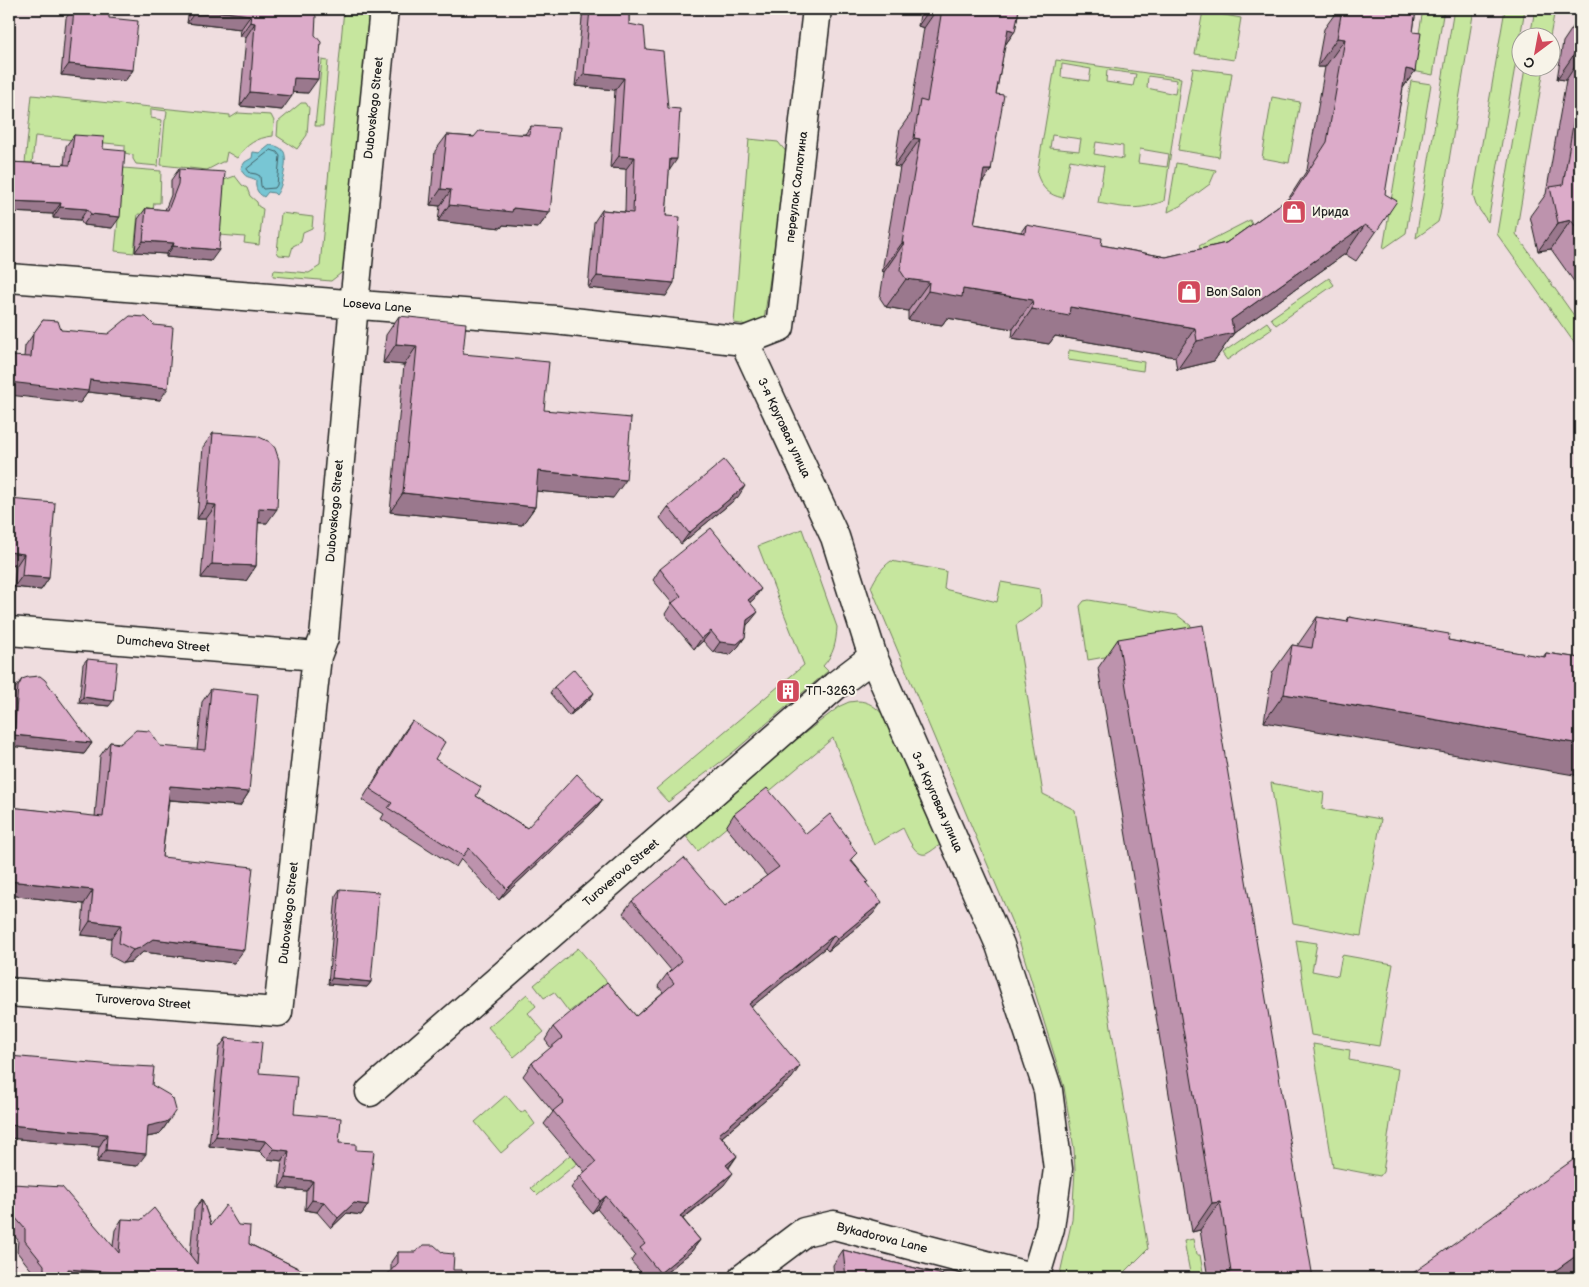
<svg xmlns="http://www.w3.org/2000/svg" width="1589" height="1287" font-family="'Balsamiq Sans',sans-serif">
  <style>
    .green { fill: #c6e69e; stroke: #71815d; fill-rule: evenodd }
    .water { fill: #78c6d4; stroke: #53828a }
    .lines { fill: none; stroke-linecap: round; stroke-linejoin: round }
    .shore { stroke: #416066; stroke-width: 1 }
    .minor-casing { stroke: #1c1c1c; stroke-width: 31 }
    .minor { stroke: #f7f3e8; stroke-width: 28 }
    .wall { fill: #bd93ad; stroke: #1c1c1c }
    .shaded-wall { fill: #9a788d; stroke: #1c1c1c }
    .building { fill: #dcabc9; stroke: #1c1c1c }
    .labels { text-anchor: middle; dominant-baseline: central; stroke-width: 4; stroke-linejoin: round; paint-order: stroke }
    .street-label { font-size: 12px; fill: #1c1c1c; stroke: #f7f3e8 }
    .poi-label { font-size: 12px; fill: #1c1c1c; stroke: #f7f3e8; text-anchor: start }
  </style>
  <rect width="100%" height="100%" fill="#efdddf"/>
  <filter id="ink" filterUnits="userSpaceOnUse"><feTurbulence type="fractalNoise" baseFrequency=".02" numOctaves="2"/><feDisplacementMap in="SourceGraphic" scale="10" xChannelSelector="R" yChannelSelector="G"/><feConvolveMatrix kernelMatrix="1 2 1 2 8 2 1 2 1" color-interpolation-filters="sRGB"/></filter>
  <g filter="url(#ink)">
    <path class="green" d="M344,9H369L345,270L331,281L273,276L274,270L309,273L320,266Z
      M1423,9H1444L1433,75L1413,71Z
      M1454,9H1474L1440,215L1438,222L1416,238Z
      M1505,9H1525L1488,222L1476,205L1473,196Z
      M1535,9H1555L1550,37H1530Z
      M1203,11L1241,18L1234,60L1195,54Z
      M322,60L328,61L323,126H315Z
      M1056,60L1181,78L1164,201C1138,211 1125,208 1098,203L1104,166L1070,160L1063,198C1048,195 1042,188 1037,174ZM1062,64L1091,69L1089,81L1061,77ZM1107,70L1136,74L1133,86L1106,82ZM1148,76L1177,80L1175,94L1147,88ZM1052,135L1081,139L1079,151L1050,148ZM1096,142L1123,146V159L1094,154ZM1140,149L1169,154L1167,167L1138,163Z
      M1193,68L1232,73L1219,157L1178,150Z
      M1525,68H1544L1516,234L1580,324V351L1497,234Z
      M1411,81L1431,84L1406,233L1383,249Z
      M32,95L129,105L130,106L131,105L230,115V118L238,113L271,115L274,121L273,136C256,138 247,144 237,158L227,152L225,162H222L207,170L161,165L165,120L166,119L167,111L151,109V118L162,120L158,166L136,164L133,159V155L125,153V145L35,136L31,173H24Z
      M1272,97L1300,102L1289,163L1262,158Z
      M301,103H306L309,108L307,135L297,149L277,136L278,122Z
      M749,139L778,142L788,154L763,327L734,323Z
      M1176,163L1216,170L1210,184L1180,206L1168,212Z
      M123,168L161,171L160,203H154L152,215L138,214L134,253L115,251Z
      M235,176L242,185L247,188L250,196L257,202L258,206L263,209L259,245L244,243L245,237L219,235L224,180Z
      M281,213L313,217L312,228L303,232L301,242L293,246L290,256L279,255L277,252Z
      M1250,220L1254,229L1203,254L1199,246Z
      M1329,278L1334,285L1276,325L1271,318Z
      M1267,322L1272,329L1227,360L1222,353Z
      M1069,350L1144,362L1143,371L1068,360Z
      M802,529L837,627C836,643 834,654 823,666L828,671L731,754L668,802L656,789L804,665L758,546Z
      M891,561L946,571L944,589L997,602L1001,582L1040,589L1041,603L1040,608L1016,625L1043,794L1075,810L1148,1249L1123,1274L1124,1278H1059L1072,1220L1075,1170L1074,1149L1064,1087L1018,937L871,587C876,577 881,568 891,561Z
      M1089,600L1177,615L1195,629L1138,651L1088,660L1080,606L1084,601Z
      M857,701C869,701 875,707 884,715L940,845C936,847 931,852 926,854C915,857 907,836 903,828L874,845L833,738L698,851L680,829L840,706L849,702Z
      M1271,783L1324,793L1322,809L1381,819L1361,936L1293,923Z
      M1296,940L1317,943L1312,971L1338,976L1342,955L1393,964L1379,1046L1311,1035Z
      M578,948L684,1072L612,1135L538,1195L531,1188L659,1080L631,1024L600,988L569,1012L554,992L544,998L534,985Z
      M527,994L536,1006L528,1013L544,1032L514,1057L488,1027Z
      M1313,1044L1350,1050L1349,1060L1398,1069L1383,1172L1380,1176L1333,1167Z
      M506,1095L521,1113L525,1110L535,1124L501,1153L475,1122Z
      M1193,1239L1196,1255H1200L1204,1277H1200V1278H1191L1184,1241Z"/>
    <path class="water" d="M270,145C276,146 281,147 284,152C288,160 282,189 276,195L274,193L268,192L264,197C257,193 255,188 256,180C250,176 244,179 241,168L245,162L252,158L253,152L260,153Z"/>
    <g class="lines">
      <path class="shore" d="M271,150L277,152L280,156L277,185L275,188L263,189L261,186L260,176L256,174L250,173L247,169Z"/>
      <defs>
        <path id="minor" d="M9,278L555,320L744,341L780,327L817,9
          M744,341L835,537L873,657L1000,945L1048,1090L1058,1169L1050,1228L1035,1278
          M9,631L317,656
          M9,992L278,1012L317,656L324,638L354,304L384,9
          M370,1092L835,686L873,657
          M743,1278L804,1232L834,1225L1035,1278"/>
      </defs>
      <use href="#minor" class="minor-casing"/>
      <use href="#minor" class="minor"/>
    </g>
    <path class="wall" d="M72,9H97L133,70L125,81L61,75L66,18Z
      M189,9H310L308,93L292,92L282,110L240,106L246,37L240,36L241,29L187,23Z
      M583,9H629V24L646,49L669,170L666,216V296L588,288L594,222L602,210L625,212L626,169L610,168L615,90L575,86Z
      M921,9H1019L1015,31L1005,45L996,94L991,170L981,184L974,224L1021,232L1026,225L1101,245L1166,257L1226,243L1289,198L1307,170L1325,67H1317L1324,29L1334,15L1335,9H1416L1413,32L1415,71L1403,88L1376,232L1356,261L1345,254L1234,333L1214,361L1177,370L1175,357L1055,336L1049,344L1012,338L1013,329L947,318L942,325L908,320V311L886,307L880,298L884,272L882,271L900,167L894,166L900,129L910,115L924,28L918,26Z
      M1578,9H1580V290L1551,249L1538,251L1530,216L1546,194L1566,80L1557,79L1563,42L1575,24Z
      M531,126L550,212L538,228L503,225L501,228L438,221L440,206L430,205L435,151L447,135L474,137L525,134Z
      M74,135L103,149L112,228L83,225L80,220L53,218V214L9,212V162L64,165L66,146Z
      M179,169L211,261L166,257V254L135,252L138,219L146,208L165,210L171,195V180Z
      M399,316L463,354L544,410L613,498L536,491L535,507L522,525L390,512L404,365L383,363L386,335Z
      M43,320L61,330L160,400L88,392L80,403L24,357L25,346Z
      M213,433L267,523H258L256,566L246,581L201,578L206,519H197L203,447Z
      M738,497L681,544L660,518L668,507Z
      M9,499L49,578L41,590L14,587L16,566Z
      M660,569L754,599L750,602V622L747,625L745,637L738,647L730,655L713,652L703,641L694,649L665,614L672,603L653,580Z
      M1317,617L1346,622L1349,617L1448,640L1479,646L1543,657L1546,653L1580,658L1264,722L1272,673L1292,645L1297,646Z
      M1118,639L1313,1278H1208L1200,1230L1192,1232L1098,668Z
      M87,659L109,706L79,703L83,664Z
      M22,679L92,743L84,754L9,746V716L10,698L14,690Z
      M554,687L590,699L569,716L550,693Z
      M211,689L249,792L240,806L169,800L162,857L234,963L143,952L131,962L123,963L110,956L111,938L81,935L84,904L9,895V807L95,817L100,756L110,742L197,750L202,702Z
      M412,721L435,759L476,796L527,828L602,800L594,811L499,900L461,859L456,867L381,819L384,814L362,800L404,732Z
      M734,814L806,834L851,842L850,844L852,861L868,881L866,884L873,914L828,951L825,948L751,1007L792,1078L722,1137L737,1156L729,1168L724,1185L683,1219L700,1240L691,1252L660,1278H646L631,1261L635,1255L597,1209L592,1213L571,1188L580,1176L585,1172L544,1124L553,1112L523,1076L532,1063L551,1048L545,1040L553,1027L636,1016L663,992L658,986L667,974L671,970L623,913L632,901L725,906L767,876L726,827Z
      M340,889L371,982L367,987L328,984L336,895Z
      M226,1038L259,1073L294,1114L339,1143L356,1150L368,1205L361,1215L347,1213L331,1228L317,1212L305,1210L306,1191L279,1188L282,1161L267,1159L259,1151L209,1146L219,1048Z
      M152,1085L170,1119L162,1131L158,1135L147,1137L137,1166L97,1162L99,1147L9,1138Z
      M9,1187L113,1246L115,1230L122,1219L190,1256L194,1210L202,1199L211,1225L318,1278H36V1276L17,1252L18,1240L9,1230Z
      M843,1250L956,1278H834L833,1265Z
      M398,1252L453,1270L391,1271V1262Z"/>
    <path class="shaded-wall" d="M197,9L251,15L241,29L187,23Z
      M930,9H937L924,28L918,26Z
      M250,22L255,23L246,37L240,36Z
      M1008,29L1015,31L995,59Z
      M1337,38L1345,39L1325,67H1317Z
      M1577,50L1580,51V59L1566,80L1557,79Z
      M69,64L133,70L125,81L61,75Z
      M1406,69L1415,71L1395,99Z
      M584,74L624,78L615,90L575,86Z
      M294,78L318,79L308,93L284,92Z
      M250,92L292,96L282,110L240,106Z
      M914,138L920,139L900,167L894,166Z
      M619,156L635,157L626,169L610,168Z
      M670,159H677L669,171Z
      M984,170H991L971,199Z
      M441,189L451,190L440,206L430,205Z
      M9,201L61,203L53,214L9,212Z
      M449,205L513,208L550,212L538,228L503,225L501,228L438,221Z
      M60,207L87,209L80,220L53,218Z
      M91,214L120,217L112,228L83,225Z
      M1571,220L1551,249L1538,251L1558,223Z
      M1365,225L1345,254L1234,333L1214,361L1177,370L1197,341L1231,320Z
      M143,241L174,243L166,254L135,252Z
      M902,243H904L884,272L882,271Z
      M173,246L219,250L211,261L166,257Z
      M597,276L674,283L666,296L588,288Z
      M906,279L929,282L908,311L886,307Z
      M963,289L1033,300L1013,329L947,318L942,325L908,320L928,291Z
      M1070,307L1195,328L1175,357L1055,336L1049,344L1012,338L1032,309Z
      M396,344L417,346L404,365L383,363Z
      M90,380L168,388L160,400L88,392L80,403L9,395V382Z
      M538,471L626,480L613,498L525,490Z
      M745,486L738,497L681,544L689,533Z
      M403,493L535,507L522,525L390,512Z
      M207,504L216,505L206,519H197Z
      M259,508L277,509L267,523L249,522Z
      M9,552L24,554L16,566L9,565Z
      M212,564L256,566L246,581L201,578Z
      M22,576L49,578L41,590L14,587Z
      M761,589L754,599L741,610L748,600Z
      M758,612L750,622L740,631L747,620Z
      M711,631L703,641L694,649L701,639Z
      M745,637L738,647L730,655L713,652L720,642Z
      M594,693L590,699L569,716L573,711Z
      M1284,694L1580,744V776L1264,722Z
      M83,697L113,701L109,706L79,703Z
      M14,735L92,743L84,754L9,746V742Z
      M170,786L249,792L240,806L161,799Z
      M602,800L594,811L499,900L507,889Z
      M9,881L93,890L84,904L9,895Z
      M882,902L873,914L828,951L837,939Z
      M90,921L121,925L111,938L81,935Z
      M834,935L825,948L740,1016L749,1004Z
      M153,939L244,950L234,963L143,952L131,962L123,963L133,950Z
      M332,978L371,982L367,987L328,984Z
      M800,1066L792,1078L710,1147L719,1134Z
      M170,1119L162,1131L158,1135L140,1138L148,1126Z
      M9,1125L107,1134L99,1147L9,1138Z
      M216,1136L266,1141L259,1151L209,1146Z
      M274,1149L289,1151L282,1161L267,1159Z
      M106,1150L146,1154L137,1166L97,1162Z
      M737,1156L728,1168L726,1165Z
      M733,1173L724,1185L671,1228L680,1216Z
      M286,1178L313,1181L306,1191L279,1188Z
      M606,1196L597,1209L592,1213L600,1201Z
      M312,1200L324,1202L317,1212L305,1210Z
      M1220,1202L1200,1230L1192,1232L1212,1203Z
      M354,1203L368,1205L361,1215L347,1213L331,1228L338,1218Z
      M700,1240L691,1252L660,1278H656L660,1273Z
      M1580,1253V1268L1566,1278H1545Z
      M68,1269L130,1274L127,1278H39L44,1272Z"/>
    <path class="building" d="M74,9H97L109,10V18L138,21L133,70L69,64Z
      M197,9H310L316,16L315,35L321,42L318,79L294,78L292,96L250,92L255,23L250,22L251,15Z
      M590,9H629V24L644,27L646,49L663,51L668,108L680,109L677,159H670L666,216L680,217L674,283L597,276L602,210L633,213L635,157L619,156L624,78L584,74Z
      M942,9H1019L1015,31L1008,29L996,94L1004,95L991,170H984L974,224L1025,233L1026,225L1102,238L1101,245L1166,257L1226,243L1292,196L1327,142L1345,39L1337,38L1342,9H1416L1413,32L1421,33L1415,71L1406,69L1385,194L1397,201L1376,232L1365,225L1231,320L1234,333L1197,341L1195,328L1070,307L1069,316L1032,309L1033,300L963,289L962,297L928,291L929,282L906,279L900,270L904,243H902L920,139L914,138L920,100L927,102Z
      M1580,29V51L1577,50Z
      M1580,83V233L1571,220L1558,223L1550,187L1563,185Z
      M531,126L559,128L550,212L513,208L512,212L449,205L451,190L441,189L447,135L474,137L479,131L530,135Z
      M74,135L104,137L103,149L125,151L120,217L91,214L87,209L60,207L61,203L9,201V162L70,165Z
      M179,169L225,172L219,250L173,246L174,243L143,241L146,208L168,210L178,184Z
      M130,316L146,317L154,325L173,327L168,388L90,380L88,391L9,382V356L31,357L33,334L43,320L58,321L61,330L108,334Z
      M399,316L466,323L463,354L549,362L544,410L631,418L626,480L538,471L535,507L403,493L417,346L396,344Z
      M213,433L257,436L270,442L275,448L279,460L277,509L259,508L256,566L212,564L216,505L207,504Z
      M724,460L745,486L689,533L668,507Z
      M9,499L55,503L49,578L22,576L24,554L9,552Z
      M711,528L761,589L748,600L758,612L747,620L745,637L737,644L720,642L711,631L701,639L672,603L681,596L660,569Z
      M1317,617L1348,622L1349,617L1449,634L1448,640L1479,646L1545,657L1546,653L1580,658V744L1284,694L1292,645L1312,648Z
      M1203,625L1313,1278H1225L1224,1274L1231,1272L1223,1218L1220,1202L1212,1203L1118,639Z
      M87,659L117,662L113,701L83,697Z
      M574,669L594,693L573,711L554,687Z
      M40,676L45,680L92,743L14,735L18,687L22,679L28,677Z
      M211,689L258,694L249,792L170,786L162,857L253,867L244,950L153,939L140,948L133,950L119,943L121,925L90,921L93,890L9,881V807L103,817L110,742L120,744L136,730L150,731L160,746L205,750Z
      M412,721L445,742L435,759L481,787L476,796L527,828L577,774L602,800L507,889L469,848L463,856L388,808L392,803L370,789Z
      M767,788L806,834L830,814L851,842L850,843L857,853L850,860L868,881L866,883L882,902L837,939L834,935L749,1004L800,1066L719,1134L737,1156L726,1165L733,1173L680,1216L700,1240L660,1273L640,1248L645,1244L606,1196L600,1201L580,1176L596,1162L553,1111L564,1102L532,1063L562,1038L553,1027L607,982L636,1016L674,983L667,974L682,961L632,901L684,858L725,906L779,867L734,814Z
      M340,889L379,892L371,982L332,978Z
      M226,1038L262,1042L259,1073L297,1076L294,1114L341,1118L339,1143L356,1144V1150L374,1151L368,1205L354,1203L338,1218L324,1202L312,1200L313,1181L286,1178L289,1151L274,1149L266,1141L216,1136Z
      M9,1056L114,1065L154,1067L152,1085L169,1095L173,1099L176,1110L170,1119L166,1122L148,1126L146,1154L106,1150L107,1134L9,1125Z
      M1580,1155V1253L1545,1278H1406Z
      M13,1184L62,1187L119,1253L122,1219L141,1220L154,1208L197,1264L202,1199L211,1225L226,1205L238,1225L250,1226L249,1244L318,1278H129L130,1274L68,1269V1274L44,1272V1265L25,1241V1229L9,1210V1187Z
      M424,1245H434L443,1253L454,1254L453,1270H462V1278H384L398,1263V1252H415Z
      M843,1250L931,1272L956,1278H846Z"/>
  </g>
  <defs>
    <symbol id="shop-square" viewBox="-11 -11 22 22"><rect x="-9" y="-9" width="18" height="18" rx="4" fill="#d1495b" stroke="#f7f3e8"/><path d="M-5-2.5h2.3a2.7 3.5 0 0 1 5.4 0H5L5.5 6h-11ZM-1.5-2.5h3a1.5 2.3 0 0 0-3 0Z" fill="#fff"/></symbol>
    <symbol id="building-square" viewBox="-11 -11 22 22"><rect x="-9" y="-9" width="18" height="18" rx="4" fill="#d1495b" stroke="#f7f3e8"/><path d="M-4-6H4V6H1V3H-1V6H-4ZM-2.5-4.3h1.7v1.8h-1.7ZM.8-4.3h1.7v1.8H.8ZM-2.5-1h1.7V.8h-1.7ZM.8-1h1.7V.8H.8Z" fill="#fff"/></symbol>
  </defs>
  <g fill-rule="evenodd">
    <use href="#shop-square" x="1280" y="198" width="28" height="28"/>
    <use href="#shop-square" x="1175" y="278" width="28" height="28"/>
    <use href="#building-square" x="774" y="677" width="28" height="28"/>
  </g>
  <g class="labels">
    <g class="street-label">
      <text transform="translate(374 108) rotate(-84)">Dubovskogo Street</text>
      <text transform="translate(797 187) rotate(-83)">переулок Салютина</text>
      <text transform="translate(377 306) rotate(5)">Loseva Lane</text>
      <text transform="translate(784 428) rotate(65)">3-я Круговая улица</text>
      <text transform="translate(335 511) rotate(-85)">Dubovskogo Street</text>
      <text transform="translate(163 644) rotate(5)">Dumcheva Street</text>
      <text transform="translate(937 802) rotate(66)">3-я Круговая улица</text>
      <text transform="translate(621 873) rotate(-41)">Turoverova Street</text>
      <text transform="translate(289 913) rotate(-84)">Dubovskogo Street</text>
      <text transform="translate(143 1002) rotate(4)">Turoverova Street</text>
      <text transform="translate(882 1238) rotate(14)">Bykadorova Lane</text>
    </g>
    <g class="poi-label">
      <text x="1312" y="212">Ирида</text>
      <text x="1206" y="292">Bon Salon</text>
      <text x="806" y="691">ТП-3263</text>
    </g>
  </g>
  <rect width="1589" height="1287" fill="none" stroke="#f7f3e8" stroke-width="30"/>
  <rect x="15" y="15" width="1559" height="1257" fill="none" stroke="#1c1c1c" stroke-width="2" filter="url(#ink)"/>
  <g transform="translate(1536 52) rotate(212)"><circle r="24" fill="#f7f3e8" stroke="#9f9d96"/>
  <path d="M0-4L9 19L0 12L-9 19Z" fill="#d1495b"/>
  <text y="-8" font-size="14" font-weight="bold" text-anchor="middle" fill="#1c1c1c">С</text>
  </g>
</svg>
